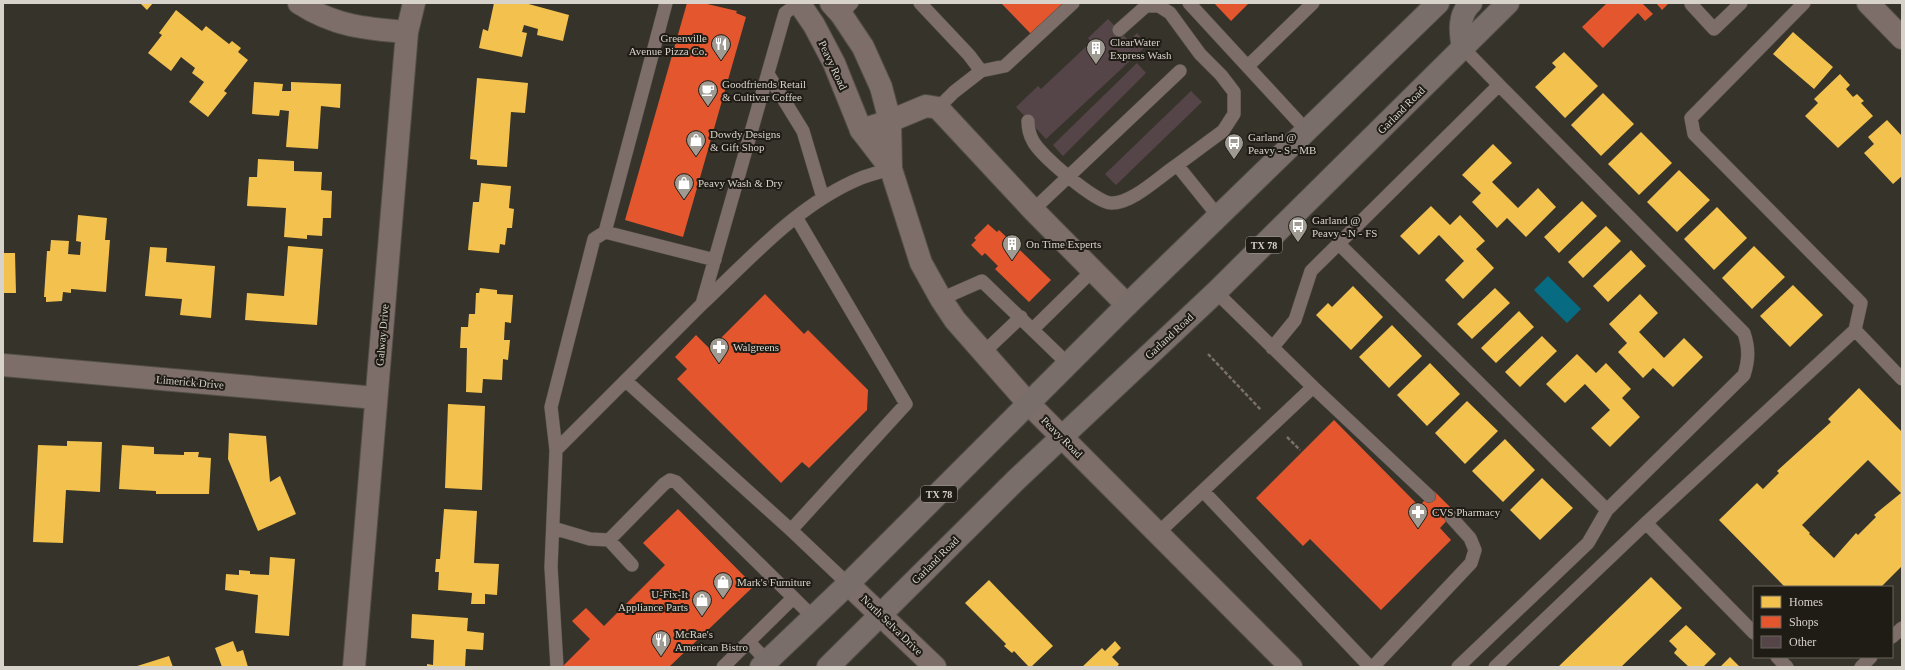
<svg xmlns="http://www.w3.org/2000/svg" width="1905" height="670" font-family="Georgia,serif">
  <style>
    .water { fill: #076b81 }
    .homes { fill: #f2c14e; fill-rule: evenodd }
    .shops { fill: #e4572e }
    .building { fill: #554548 }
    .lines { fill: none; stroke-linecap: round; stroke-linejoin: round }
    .service-casing { stroke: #524f48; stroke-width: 14 }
    .minor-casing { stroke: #524f48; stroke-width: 24 }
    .tertiary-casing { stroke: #524f48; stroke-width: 24 }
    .primary-casing { stroke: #524f48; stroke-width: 24 }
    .path { stroke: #7a6e6b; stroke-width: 2.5; stroke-dasharray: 4 2; stroke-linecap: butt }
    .service { stroke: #7e6e6a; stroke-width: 13 }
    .minor { stroke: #7e6e6a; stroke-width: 22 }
    .tertiary { stroke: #7e6e6a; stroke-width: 22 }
    .primary { stroke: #7a6e6a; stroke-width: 22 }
    .labels { text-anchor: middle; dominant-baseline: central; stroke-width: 4; stroke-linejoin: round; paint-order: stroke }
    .shield { fill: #1f1c15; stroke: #a09c94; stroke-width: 1 }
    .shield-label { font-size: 10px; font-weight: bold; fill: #d7d3ca }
    .poi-label { font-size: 11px; fill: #d7d3ca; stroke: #1f1c15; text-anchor: start }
    .street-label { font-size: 11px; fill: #d7d3ca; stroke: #1f1c15 }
  </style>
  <rect width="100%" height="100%" fill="#36332b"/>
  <path class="water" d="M1548,276L1581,309L1567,323L1534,290Z"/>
  <path class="homes" d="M140,3H153L147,10Z
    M494,3H525L569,15L563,41L537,35L538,29L524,25L522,32L527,33L522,57L479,48L483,29L488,31Z
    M176,10L202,31L206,26L229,44L232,41L241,48L238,52L248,60L224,91L227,93L208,117L189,102L204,82L192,73L195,68L181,57L171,71L148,53L162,35L159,33Z
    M1793,32L1833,67L1814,89L1773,54Z
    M1564,52L1598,86L1565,118L1535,87L1556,67L1552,63Z
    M1840,74L1850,85L1846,89L1853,97L1857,94L1864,101L1861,103L1873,116L1838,148L1805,116L1818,103L1814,99Z
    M477,78L528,83L525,113L511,112L507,167L477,165V160L470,159Z
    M254,82L283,84L282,91H291V82L341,84L340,108L321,106L318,149L286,147L289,111L280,110L279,116L252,114Z
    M1603,93L1634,124L1601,156L1571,125Z
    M1887,120L1902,136V176L1893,184L1864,153L1874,144L1868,137Z
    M1641,132L1672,163L1639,195L1608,164Z
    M1493,144L1512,163L1492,182L1518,208L1538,188L1556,207L1526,237L1507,218L1497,228L1472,202L1481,193L1462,175Z
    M258,159L294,161V171L322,172L321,190L332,191L331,218H323L322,236L307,235V239L284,237L286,208L247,206L249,177H257Z
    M1679,170L1710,200L1677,232L1647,202Z
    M481,183L511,186L509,208L514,209L512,228H507L505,245L500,244L499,253L468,250L473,202H479Z
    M1582,201L1597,216L1559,253L1544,237Z
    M1431,206L1450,225L1460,215L1485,241L1476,249L1494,268L1463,299L1445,280L1464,261L1439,235L1419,255L1400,236Z
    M1717,207L1747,238L1714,270L1684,239Z
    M78,215L107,218L105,240H110L106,292L71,289V293L63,292L62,301L46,302V297H44L47,251H50L51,240L69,241L68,254L80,255L81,242L76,241Z
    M1606,226L1621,241L1583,278L1568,262Z
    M288,246L323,249L317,325L245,320L247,293L284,296Z
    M1754,246L1785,277L1752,309L1722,278Z
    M150,247L167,248L166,262L215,266L211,318L180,315L182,299L145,296Z
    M1631,250L1646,266L1608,302L1593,286Z
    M3,253H15L16,293H3Z
    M1793,285L1823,315L1790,347L1760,316Z
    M1353,286L1383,317L1351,350L1316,315L1328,303L1332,307Z
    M480,288L497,290V294L513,295L511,323L505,322L504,340H510L508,360L503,359L502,380L483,379L482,393L466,392L467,348H460L461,327H468L469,314H475L476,293H479Z
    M1495,288L1510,303L1472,339L1457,324Z
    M1640,294L1658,313L1639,332L1664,358L1684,338L1703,357L1673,387L1653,368L1643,378L1618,352L1627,343L1609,324Z
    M1519,311L1534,327L1496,363L1481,348Z
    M1392,325L1422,356L1389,388L1359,357Z
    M1542,336L1557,351L1520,387L1505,372Z
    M1577,354L1596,373L1606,363L1631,389L1622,398L1640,417L1610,447L1591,428L1610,410L1585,384L1565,403L1546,384Z
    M1430,363L1460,394L1427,426L1397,395Z
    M1859,388L1902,432V566L1881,587H1785L1719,520L1757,483L1763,489L1779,473L1777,471L1831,422L1828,419ZM1868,460L1901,493L1874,515L1876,517L1858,535L1856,533L1834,558L1809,534L1810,533L1802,525Z
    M1467,401L1498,431L1465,464L1435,433Z
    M448,404L485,406L482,490L445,488Z
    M229,433L266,436L270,482L280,476L296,514L258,531L228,459Z
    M1505,439L1535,470L1503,502L1472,471Z
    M67,441L102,442L100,492L66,490L63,543L33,542L38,445L67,446Z
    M122,445L154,447V454L184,455V452H199L198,457L211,458L209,494H156V491L119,489Z
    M1542,478L1573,508L1540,540L1510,510Z
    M444,509L477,511L474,563L499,564L497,595L485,594V604H471L472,593L438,590L439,572H435L436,559H440Z
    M270,557L295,559L289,636L255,633L258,595L225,590L226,574L239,575V570L250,571V574L269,575Z
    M1651,577L1682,608L1621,667H1558Z
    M989,580L1053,646L1031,667H1029L1014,651L1012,653L1004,646L1006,644L965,603Z
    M412,614L468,618L467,631L484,633L483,650L466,649L465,667H427V664L433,665L434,640L411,638Z
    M1686,625L1716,654L1703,667H1689L1674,653L1677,649L1669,641Z
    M233,641L237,652L243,650L248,667H222L215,648Z
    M1115,641L1121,648L1112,657L1119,664L1117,667H1082L1102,648L1105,651Z
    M169,656L173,667H134Z
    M1730,657L1740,667H1720Z"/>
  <path class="shops" d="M687,3H703L737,11L736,13L746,17L683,237L625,220Z
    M1001,3H1064L1031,34Z
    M1214,3H1249L1231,21Z
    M1607,3H1642L1653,14L1645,21L1638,13L1603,48L1582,27Z
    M1656,3H1669L1662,10Z
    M988,224L997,232L999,230L1051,280L1029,302L995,269L998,266L985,253L982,256L971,245L976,240L974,238Z
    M765,294L804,334L808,330L868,390L867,410L809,468L802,462L781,483L677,379L687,369L675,357L696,335L710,349Z
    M1334,420L1419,506L1434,491L1455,512L1440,528L1451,540L1381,610L1310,539L1303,546L1256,498Z
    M678,509L754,586L669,667H562L590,639L572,621L586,608L604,626L665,565L643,543Z"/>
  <path class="building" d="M1108,19L1129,41L1137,33L1147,45L1046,139L1016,107L1038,86L1041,89L1091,42L1088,38Z
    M1137,63L1146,73L1063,156L1053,145Z
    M1191,91L1202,102L1116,185L1105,174Z"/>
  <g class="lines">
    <defs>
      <path id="service" d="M666,3L605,232L715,260
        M920,3L969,55L981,71L954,92L938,108
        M1189,3L1306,130
        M1804,3L1691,118L1694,134L1861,303L1855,330
        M1691,4L1714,29L1741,3
        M841,14L852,3
        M1119,30L1146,6H1159L1170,13L1200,54L1221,75L1234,92V114L1223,131L1177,165
        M1248,66L1313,3
        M981,71L1005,66L1073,3
        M768,74L803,131L823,198
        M1499,85L1744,333C1749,348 1749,359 1744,375L1607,510
        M1028,121C1028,128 1029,134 1033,141C1040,155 1096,203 1111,203C1132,204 1160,176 1177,165L1218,216
        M1033,210L1180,71
        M1339,244L1607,510L1588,543L1458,667
        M941,299L982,281L1068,364
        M702,304C751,258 798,204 861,178C871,174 881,172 891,169
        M1033,329L1093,270
        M1272,348L1295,320L1311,271L1499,85L1463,48
        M983,353L1021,317
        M626,381L791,530L848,584
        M1313,387L1429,496
        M556,450L551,407L594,239L605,232
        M1203,491L1370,667
        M553,528L590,539L609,540L664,484L670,480L676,482L813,617
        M791,530L906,404L796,217
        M1158,533L1313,387L1216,292
        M609,540L632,565
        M1754,633L1646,523L1855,330L1902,379
        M1892,637L1902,628
        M749,642L767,661
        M1777,657L1787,667
        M557,667L551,567L556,450L702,304L785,13L799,3
        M723,667L793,598
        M1373,667L1471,563L1475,550L1470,538L1451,517
        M1495,667L1646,523
        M1861,667L1871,657"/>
      <path id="minor" d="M299,3C334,26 366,29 407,32
        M1868,3L1902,38
        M861,130L890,121L926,106L938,108L1033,210L1127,305
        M3,365L376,398
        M848,584L935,667
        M354,667L407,32L414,3"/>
      <path id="tertiary" d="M799,3L814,25L834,63L861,130L891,169
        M831,3L841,14L863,47L881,87L890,121L891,169L921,263L941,299L955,320L1028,403L1291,667"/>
      <path id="primary" d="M1463,48C1460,32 1458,15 1471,3
        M761,667L848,584L1127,305L1438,3
        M828,667L1016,480L1216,292L1508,3"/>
    </defs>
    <use href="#service" class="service-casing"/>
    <use href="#minor" class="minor-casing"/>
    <use href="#tertiary" class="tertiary-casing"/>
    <use href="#primary" class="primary-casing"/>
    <path class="path" d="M1208,354L1261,410
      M1287,437L1300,450"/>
    <use href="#service" class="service"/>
    <use href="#minor" class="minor"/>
    <use href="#tertiary" class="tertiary"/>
    <use href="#primary" class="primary"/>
  </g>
  <defs>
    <symbol id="restaurant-pin" viewBox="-11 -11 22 30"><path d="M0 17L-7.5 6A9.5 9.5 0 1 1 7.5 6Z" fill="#9f9b92" stroke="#1f1c15"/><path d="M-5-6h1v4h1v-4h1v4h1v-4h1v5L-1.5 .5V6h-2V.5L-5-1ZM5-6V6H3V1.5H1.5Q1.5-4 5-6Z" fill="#fff"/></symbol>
    <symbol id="building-pin" viewBox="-11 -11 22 30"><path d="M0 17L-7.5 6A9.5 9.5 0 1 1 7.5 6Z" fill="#9f9b92" stroke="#1f1c15"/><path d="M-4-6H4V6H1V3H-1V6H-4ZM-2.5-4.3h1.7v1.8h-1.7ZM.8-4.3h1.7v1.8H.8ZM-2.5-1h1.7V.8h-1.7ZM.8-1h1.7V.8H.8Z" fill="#fff"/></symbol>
    <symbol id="cafe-pin" viewBox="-11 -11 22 30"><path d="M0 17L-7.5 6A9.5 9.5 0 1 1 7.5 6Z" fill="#9f9b92" stroke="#1f1c15"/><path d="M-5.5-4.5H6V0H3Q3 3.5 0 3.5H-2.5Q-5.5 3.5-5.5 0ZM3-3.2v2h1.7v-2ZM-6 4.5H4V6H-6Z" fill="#fff"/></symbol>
    <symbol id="shop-pin" viewBox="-11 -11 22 30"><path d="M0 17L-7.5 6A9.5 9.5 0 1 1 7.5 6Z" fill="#9f9b92" stroke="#1f1c15"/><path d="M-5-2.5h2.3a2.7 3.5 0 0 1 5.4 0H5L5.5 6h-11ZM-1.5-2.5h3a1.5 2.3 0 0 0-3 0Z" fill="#fff"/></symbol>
    <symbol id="bus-pin" viewBox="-11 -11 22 30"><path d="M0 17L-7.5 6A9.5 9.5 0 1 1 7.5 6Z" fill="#9f9b92" stroke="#1f1c15"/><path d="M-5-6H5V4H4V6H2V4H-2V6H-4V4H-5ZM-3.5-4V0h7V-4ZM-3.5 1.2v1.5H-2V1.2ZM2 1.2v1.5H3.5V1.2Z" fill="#fff"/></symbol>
    <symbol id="pharmacy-pin" viewBox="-11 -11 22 30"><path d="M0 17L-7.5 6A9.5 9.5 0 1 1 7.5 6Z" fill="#9f9b92" stroke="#1f1c15"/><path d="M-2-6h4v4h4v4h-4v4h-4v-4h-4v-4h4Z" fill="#fff"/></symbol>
  </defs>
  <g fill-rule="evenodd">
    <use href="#restaurant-pin" x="710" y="33" width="22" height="30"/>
    <use href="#building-pin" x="1085" y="37" width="22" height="30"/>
    <use href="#cafe-pin" x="697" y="79" width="22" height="30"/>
    <use href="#shop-pin" x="685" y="129" width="22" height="30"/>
    <use href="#bus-pin" x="1223" y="132" width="22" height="30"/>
    <use href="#shop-pin" x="673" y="172" width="22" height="30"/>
    <use href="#bus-pin" x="1287" y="215" width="22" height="30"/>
    <use href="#building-pin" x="1001" y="233" width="22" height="30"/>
    <use href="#pharmacy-pin" x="708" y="336" width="22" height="30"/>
    <use href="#pharmacy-pin" x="1407" y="501" width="22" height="30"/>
    <use href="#shop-pin" x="712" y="571" width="22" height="30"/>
    <use href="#shop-pin" x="691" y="589" width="22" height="30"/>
    <use href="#restaurant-pin" x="650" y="629" width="22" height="30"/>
  </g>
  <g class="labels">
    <g class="shield">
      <rect x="1246" y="237" width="36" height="16" rx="3"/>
      <rect x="921" y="486" width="36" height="16" rx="3"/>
    </g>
    <g class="shield-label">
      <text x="1264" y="245">TX 78</text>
      <text x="939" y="494">TX 78</text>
    </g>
    <g class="poi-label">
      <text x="707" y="38" text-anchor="end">Greenville<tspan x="707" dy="13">Avenue Pizza Co.</tspan></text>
      <text x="1110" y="42">ClearWater<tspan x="1110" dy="13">Express Wash</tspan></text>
      <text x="722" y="84">Goodfriends Retail<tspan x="722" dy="13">&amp; Cultivar Coffee</tspan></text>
      <text x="710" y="134">Dowdy Designs<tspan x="710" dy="13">&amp; Gift Shop</tspan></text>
      <text x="1248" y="137">Garland @<tspan x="1248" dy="13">Peavy - S - MB</tspan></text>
      <text x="698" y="183">Peavy Wash &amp; Dry</text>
      <text x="1312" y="220">Garland @<tspan x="1312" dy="13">Peavy - N - FS</tspan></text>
      <text x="1026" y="244">On Time Experts</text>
      <text x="733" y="347">Walgreens</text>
      <text x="1432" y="512">CVS Pharmacy</text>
      <text x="737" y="582">Mark's Furniture</text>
      <text x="688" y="594" text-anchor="end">U-Fix-It<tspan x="688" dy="13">Appliance Parts</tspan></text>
      <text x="675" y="634">McRae's<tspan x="675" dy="13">American Bistro</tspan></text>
    </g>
    <g class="street-label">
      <text transform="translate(833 65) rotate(65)">Peavy Road</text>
      <text transform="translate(1401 110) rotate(-45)">Garland Road</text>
      <text transform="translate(382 335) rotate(-85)">Galway Drive</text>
      <text transform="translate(1169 336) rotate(-43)">Garland Road</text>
      <text transform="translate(190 382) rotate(5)">Limerick Drive</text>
      <text transform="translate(1062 437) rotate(45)">Peavy Road</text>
      <text transform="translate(935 560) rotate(-45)">Garland Road</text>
      <text transform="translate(892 625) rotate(44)">North Selva Drive</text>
    </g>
  </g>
  <rect width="1905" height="670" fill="none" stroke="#d7d3ca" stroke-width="8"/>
  <rect x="1753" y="586" width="140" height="72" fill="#1f1c15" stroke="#69655d"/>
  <rect x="1761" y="596" width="20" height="12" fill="#f2c14e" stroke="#69655d"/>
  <text x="1789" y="606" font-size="12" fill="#d7d3ca">Homes</text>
  <rect x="1761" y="616" width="20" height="12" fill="#e4572e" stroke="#69655d"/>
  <text x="1789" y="626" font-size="12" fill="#d7d3ca">Shops</text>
  <rect x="1761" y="636" width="20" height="12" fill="#554548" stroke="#69655d"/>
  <text x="1789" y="646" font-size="12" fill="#d7d3ca">Other</text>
</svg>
